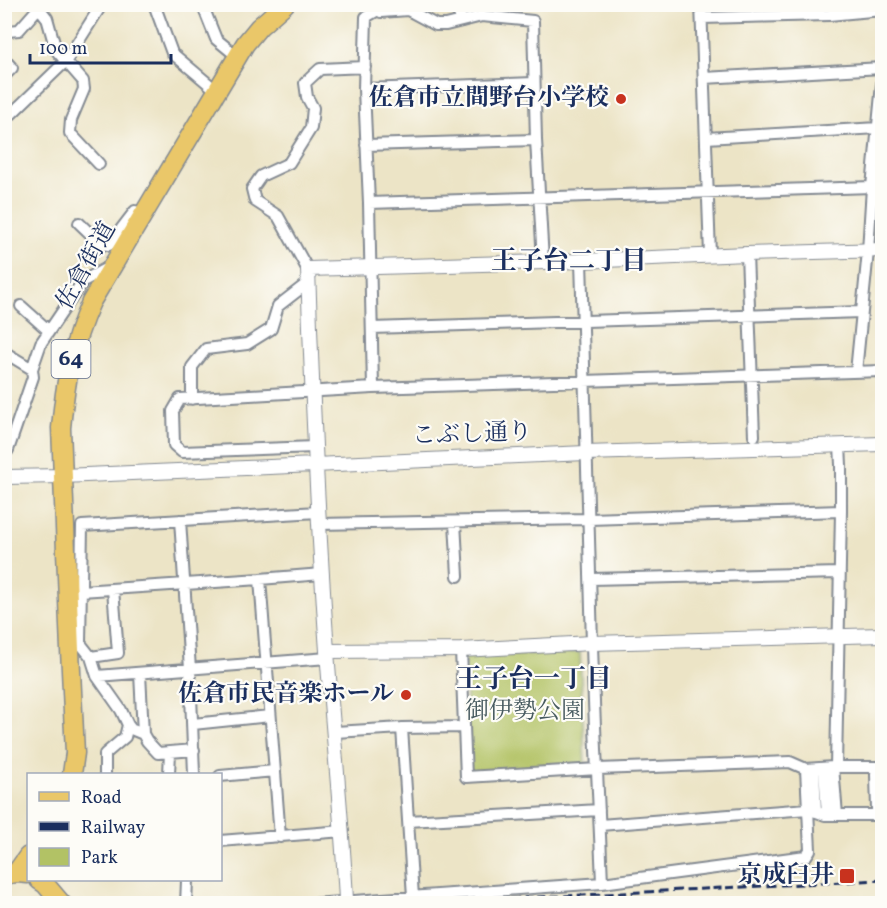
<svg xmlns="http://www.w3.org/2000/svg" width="887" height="908" font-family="Vollkorn,'Noto Serif JP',serif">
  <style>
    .green { fill: #b2c265; stroke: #667862; stroke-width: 1.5 }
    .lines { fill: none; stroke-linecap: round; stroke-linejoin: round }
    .minor-casing { stroke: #848a92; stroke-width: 14 }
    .tertiary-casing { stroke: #848a92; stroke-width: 16 }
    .primary-casing { stroke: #848a92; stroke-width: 21 }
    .trunk-casing { stroke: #848a92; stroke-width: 21 }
    .minor { stroke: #fff; stroke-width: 10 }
    .tertiary { stroke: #fff; stroke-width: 14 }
    .primary { stroke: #eac769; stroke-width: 18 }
    .trunk { stroke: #eac769; stroke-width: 18 }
    .rail { stroke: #1b2f5e; stroke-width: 3; stroke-dasharray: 9 4.5; stroke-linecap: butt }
    .poi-dot { fill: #c8321e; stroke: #fdfcf7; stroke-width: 2 }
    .labels { text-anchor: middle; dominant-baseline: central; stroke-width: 4.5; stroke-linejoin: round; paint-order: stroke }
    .shield { fill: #fdfcf7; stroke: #5f6c8c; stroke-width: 1.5 }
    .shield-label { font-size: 22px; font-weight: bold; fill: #1b2f5e }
    .poi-label { font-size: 24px; font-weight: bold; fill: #1b2f5e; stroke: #fdfcf7; text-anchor: end }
    .street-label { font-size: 24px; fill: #1b2f5e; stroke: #fdfcf7 }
    .park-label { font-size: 24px; fill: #485b60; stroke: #fdfcf7 }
    .neighbourhood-label { font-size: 26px; font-weight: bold; fill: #1b2f5e; stroke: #fdfcf7 }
  </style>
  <rect width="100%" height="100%" fill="#fdfcf7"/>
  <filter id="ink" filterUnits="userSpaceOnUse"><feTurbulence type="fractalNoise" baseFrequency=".0167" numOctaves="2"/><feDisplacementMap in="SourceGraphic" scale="12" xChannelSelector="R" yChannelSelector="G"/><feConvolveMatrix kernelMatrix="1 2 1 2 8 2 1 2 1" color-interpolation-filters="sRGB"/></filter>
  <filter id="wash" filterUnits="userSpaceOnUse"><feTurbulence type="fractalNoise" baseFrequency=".008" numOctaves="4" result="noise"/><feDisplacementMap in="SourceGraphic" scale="24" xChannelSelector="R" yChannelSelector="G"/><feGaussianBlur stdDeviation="1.35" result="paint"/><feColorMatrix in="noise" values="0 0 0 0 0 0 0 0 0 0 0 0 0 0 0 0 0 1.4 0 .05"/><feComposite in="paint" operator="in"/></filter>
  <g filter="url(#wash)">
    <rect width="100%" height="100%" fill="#ece4c6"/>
    <path class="green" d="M580,652L585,767L475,773L469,768L464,657Z"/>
  </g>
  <g filter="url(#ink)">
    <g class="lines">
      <defs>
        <path id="minor" d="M36,4L47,18L56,50L83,81L84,89L71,120L70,133L99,164
          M154,4L172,53L217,91
          M202,4L216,39L238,57
          M455,4L462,21
          M701,4L710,255
          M702,18L829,15L882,10
          M4,27L8,31L19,30L41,5
          M4,59L12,68L4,76
          M704,78L882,68
          M364,89L534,83
          M4,121L66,61L102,4
          M706,138L878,128
          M366,145L536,140
          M369,203L872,187
          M79,223L101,244L109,245L135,211L143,214
          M747,254L754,436
          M581,261C585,388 588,515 592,643C594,723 599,803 602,883
          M309,272L278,216L255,201L252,189L261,176L289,163L311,128L313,108L307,97L305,83L320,69L365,67
          M21,306L49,331
          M372,328L861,312
          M4,352L32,369
          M856,372L868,251L872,187L882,84
          M373,388L369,203L364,89L366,17L378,10L381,12L408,10L436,25H446L482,16L533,21L536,140L543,261
          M192,399V367L206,349L247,344L271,329L278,306L309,282
          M315,447L182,452L174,445L173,411L180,399L373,388L882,371
          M8,450L33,377L32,369L41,343L83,281L111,266
          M180,520L190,669L194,774
          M455,522L458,576
          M318,524L589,519L841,511
          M260,579L280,837
          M591,579L840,573
          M81,591L260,579L322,574
          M461,650L466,777L598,769L790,762L806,769L833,767H882
          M91,657L118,653L113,589
          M140,673L143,734L147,741L158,753L194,750
          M97,676L328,658
          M193,724L270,716
          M402,728L413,897
          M335,732L402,728L464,727
          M143,734L131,729L128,725L121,710L97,676L91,657L80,643L82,526L318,512
          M833,767L837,815
          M836,767L841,511V465L840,445
          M882,767L877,771L876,775L877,809L882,815
          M824,768L827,815
          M814,769L816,812
          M105,774V754L125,737L128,725
          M169,774L170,752
          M220,776L275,771
          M408,821L599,810
          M600,825L808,809L825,815H882
          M220,841L343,831
          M186,904L187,880
          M313,904L602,883L806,856L810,850L806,769"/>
        <path id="tertiary" d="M4,477L63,476L586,453L882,444
          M327,651L461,650L592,643L882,635
          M346,900C342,817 333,734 327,651C318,523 312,396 308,269L581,261L747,254L882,250"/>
        <path id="primary" d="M72,774L75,753L70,650L61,428C65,383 72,344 91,302L245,44L259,27L285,4
          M16,873L28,856"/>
        <path id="trunk" d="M4,875L16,873L28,874
          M39,880L45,884L62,904"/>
      </defs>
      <use href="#minor" class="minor-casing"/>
      <use href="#tertiary" class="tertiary-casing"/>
      <use href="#primary" class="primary-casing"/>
      <use href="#trunk" class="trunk-casing"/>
      <use href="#minor" class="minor"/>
      <use href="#tertiary" class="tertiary"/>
      <use href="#primary" class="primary"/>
      <use href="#trunk" class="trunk"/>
      <path class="rail" d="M443,904L523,898L882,880"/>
    </g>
  </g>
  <g class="poi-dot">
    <circle cx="621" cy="99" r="6"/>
    <circle cx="406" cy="695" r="6"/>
    <rect x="839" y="868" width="16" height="16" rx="3"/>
  </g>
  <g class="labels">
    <rect class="shield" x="51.5" y="340" width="39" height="38" rx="4.5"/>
    <g class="shield-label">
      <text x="71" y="359">64</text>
    </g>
    <g class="poi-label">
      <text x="609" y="99">佐倉市立間野台小学校</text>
      <text x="394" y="695">佐倉市民音楽ホール</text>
      <text x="834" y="876">京成臼井</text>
    </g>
    <g class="street-label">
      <text transform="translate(87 266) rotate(-61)">佐倉街道</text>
      <text transform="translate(472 435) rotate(-2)">こぶし通り</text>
    </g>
    <g class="park-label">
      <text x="525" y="712">御伊勢公園</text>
    </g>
    <g class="neighbourhood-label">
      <text x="569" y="262">王子台二丁目</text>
      <text x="534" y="680">王子台一丁目</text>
    </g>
  </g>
  <rect width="887" height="908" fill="none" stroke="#fdfcf7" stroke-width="24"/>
  <rect x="27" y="773" width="195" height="108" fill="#fdfcf7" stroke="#a3aaba" stroke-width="1.5"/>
  <rect x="39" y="792" width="30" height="9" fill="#eac769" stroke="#a3aaba" stroke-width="1.5"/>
  <text x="81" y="803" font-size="18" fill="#1b2f5e">Road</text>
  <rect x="39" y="822" width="30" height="9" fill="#1b2f5e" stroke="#a3aaba" stroke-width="1.5"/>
  <text x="81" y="833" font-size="18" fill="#1b2f5e">Railway</text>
  <rect x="39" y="848" width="30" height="18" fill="#b2c265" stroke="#a3aaba" stroke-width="1.5"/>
  <text x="81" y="863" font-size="18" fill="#1b2f5e">Park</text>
  <path d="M30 54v9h141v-9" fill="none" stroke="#1b2f5e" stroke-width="3"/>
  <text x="39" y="54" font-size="18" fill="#1b2f5e" stroke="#fdfcf7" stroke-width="4.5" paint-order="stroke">100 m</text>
</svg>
